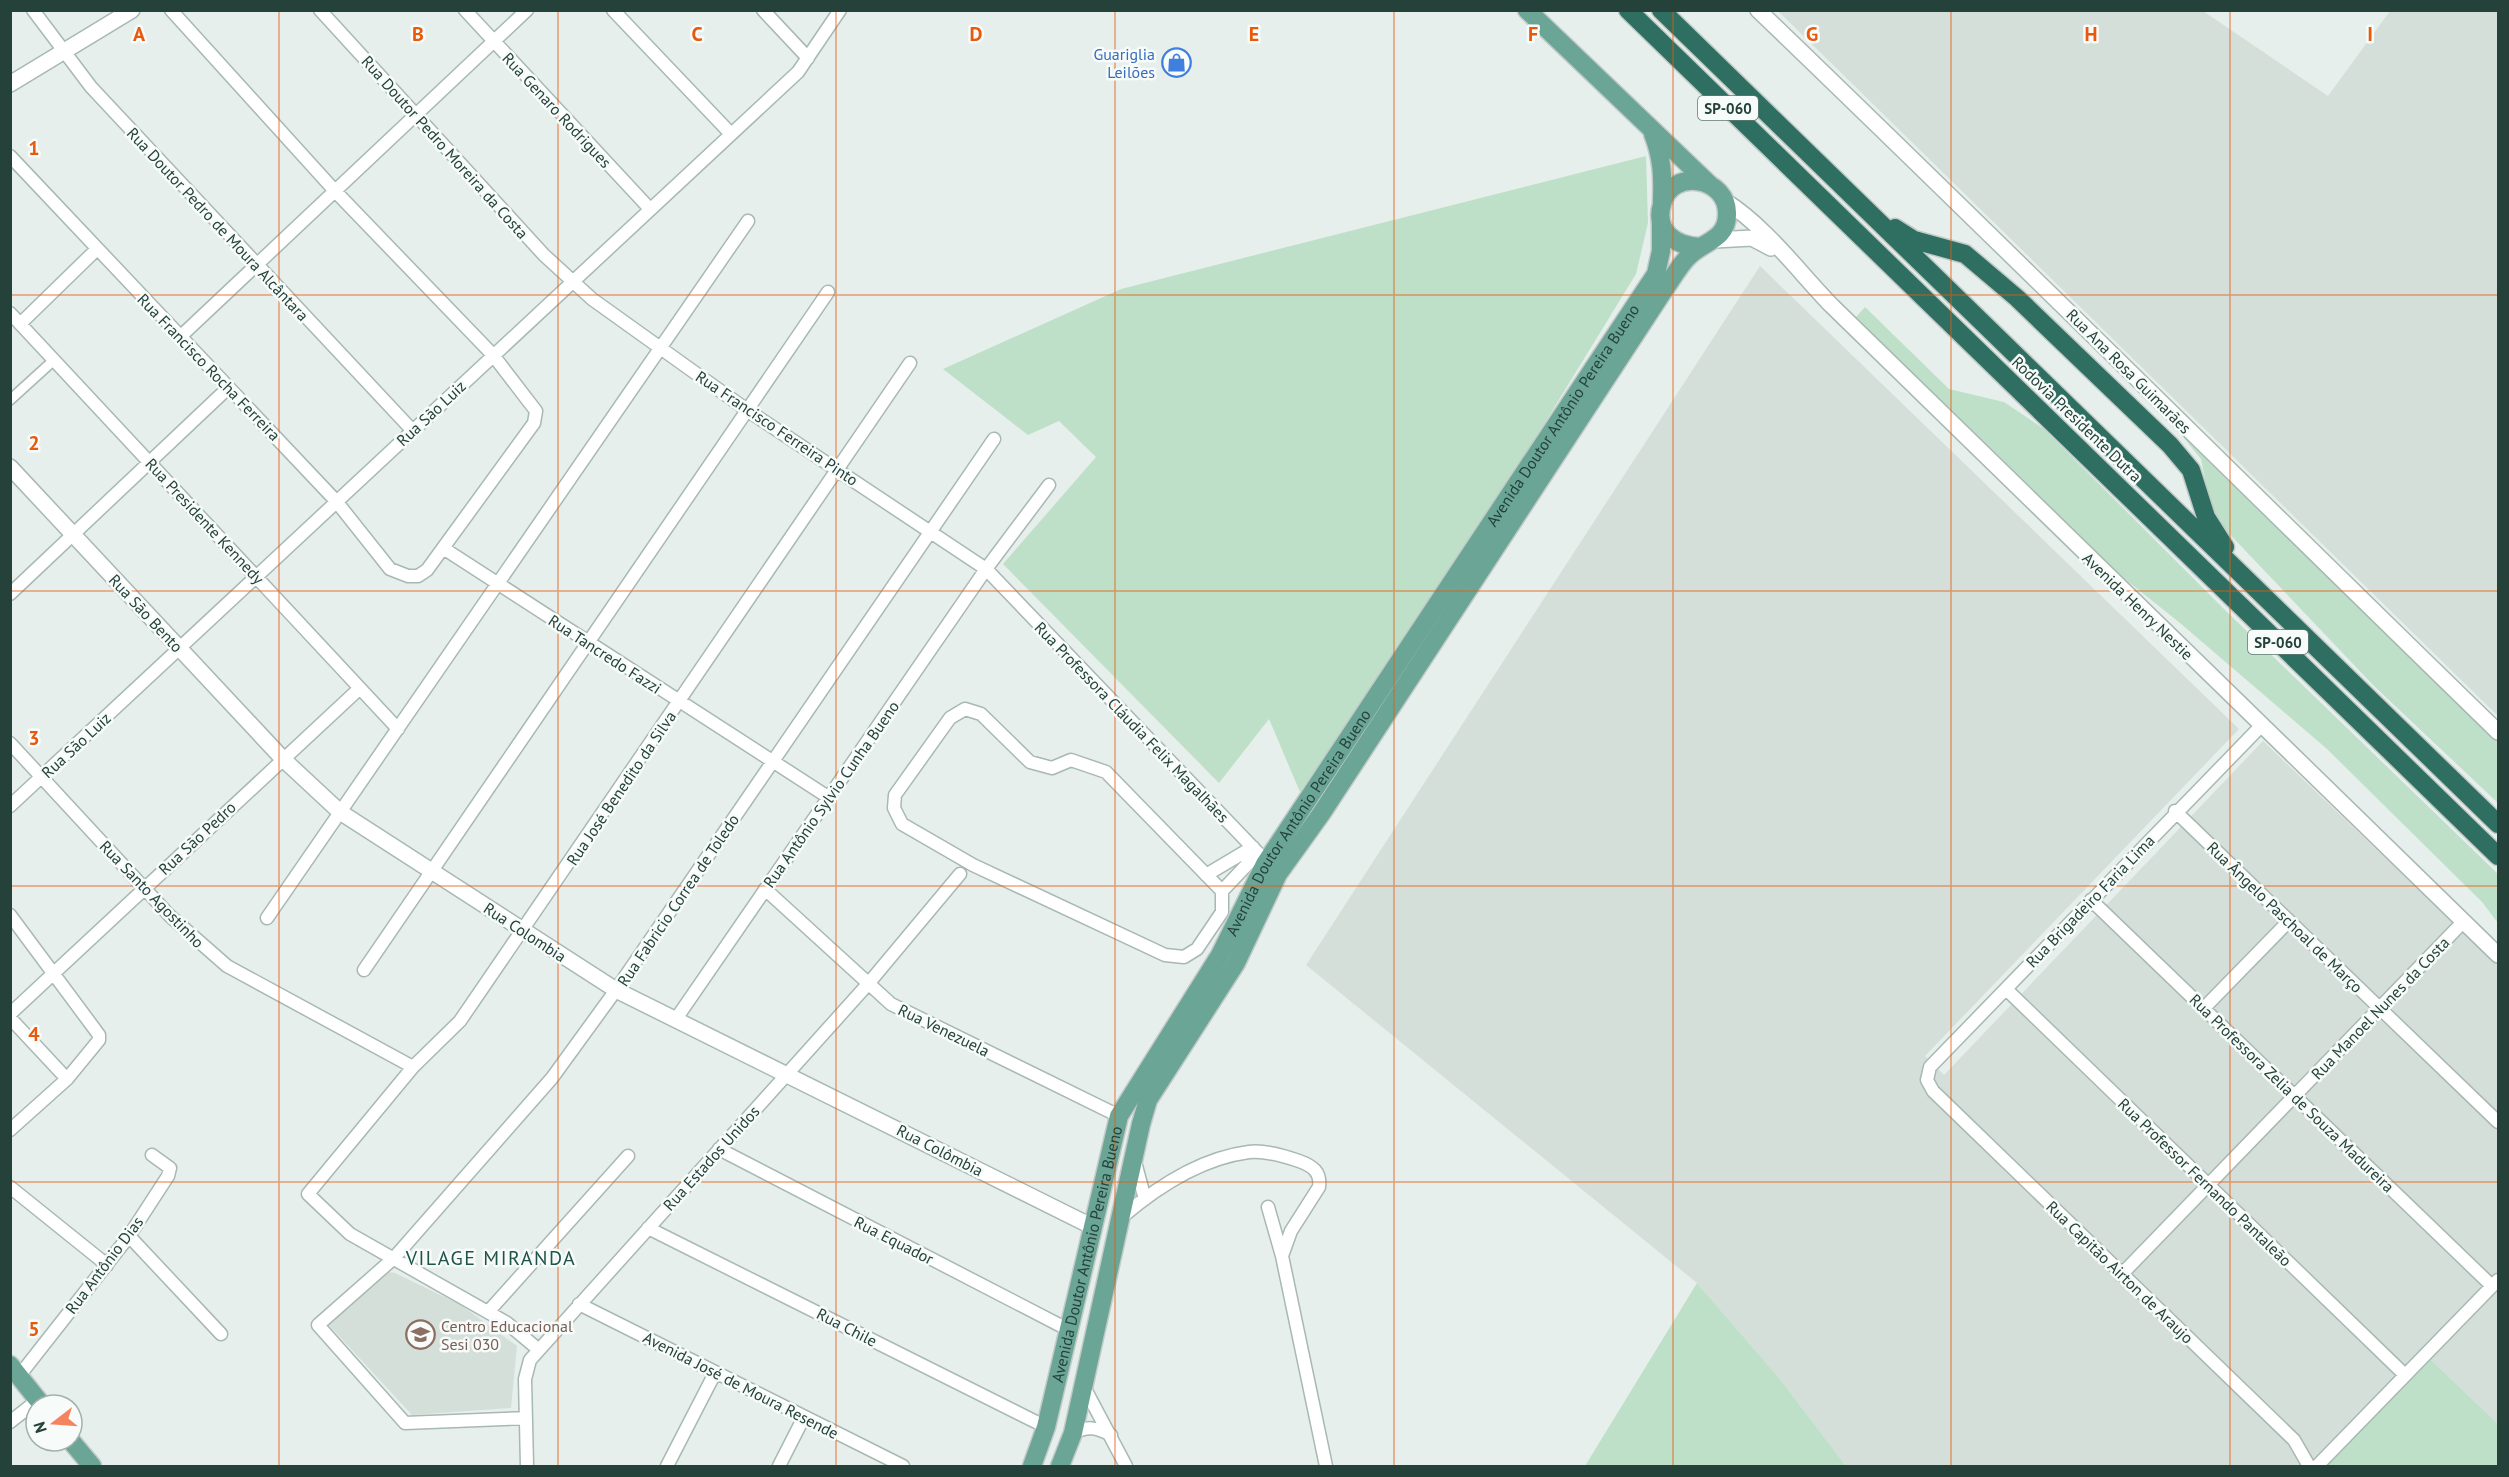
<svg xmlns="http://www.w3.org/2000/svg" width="2509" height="1477" font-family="'PT Sans',sans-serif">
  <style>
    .built { fill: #d4dfda }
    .green { fill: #bfe0c8 }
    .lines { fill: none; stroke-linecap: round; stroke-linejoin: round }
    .pedestrian-casing { stroke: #a8b8b2; stroke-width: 12 }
    .minor-casing { stroke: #a8b8b2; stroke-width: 15 }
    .tertiary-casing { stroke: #a8b8b2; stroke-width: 18 }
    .primary-casing { stroke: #c2cac8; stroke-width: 21 }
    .motorway-casing { stroke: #c2cac8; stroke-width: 21 }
    .pedestrian { stroke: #fff; stroke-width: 9 }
    .minor { stroke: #fff; stroke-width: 12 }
    .tertiary { stroke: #fff; stroke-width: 15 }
    .primary { stroke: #6aa596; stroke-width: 18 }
    .motorway { stroke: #2f6f62; stroke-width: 18 }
    .grid { fill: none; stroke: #e8590c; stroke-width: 1.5; stroke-opacity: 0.55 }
    .labels { text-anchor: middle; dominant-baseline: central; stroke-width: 5; stroke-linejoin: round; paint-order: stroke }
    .shield { fill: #f7fbf9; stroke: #637a73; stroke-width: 1.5 }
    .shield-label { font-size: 15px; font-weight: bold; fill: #24423a }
    .shop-label { font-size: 16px; fill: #366cbe; stroke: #f7fbf9; text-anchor: end }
    .street-label { font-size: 16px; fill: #24423a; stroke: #f7fbf9 }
    .education-label { font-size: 16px; fill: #785e54; stroke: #f7fbf9; text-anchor: start }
    .quarter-label { font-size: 20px; letter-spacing: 1.5px; fill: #1f5548; stroke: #f7fbf9 }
    .grid-label { font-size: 20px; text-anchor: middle; font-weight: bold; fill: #e8590c; stroke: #f7fbf9; stroke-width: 5; stroke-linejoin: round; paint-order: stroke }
  </style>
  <rect width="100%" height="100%" fill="#e6efeb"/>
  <path class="built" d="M1778,11H2203L2328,96L2390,11H2498V716Z
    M1760,266L2239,729L1925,1056L1944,1075L2263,741L2498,966V1424L2426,1355L2318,1466H1846L1780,1379L1697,1283L1306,965Z
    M387,1272L395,1273L461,1305L517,1346L511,1408L412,1415L328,1324Z"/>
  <path class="green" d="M1646,156L1648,223L1636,274L1500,496L1300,792L1269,719L1219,783L1003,564L1096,457L1059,421L1028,435L943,369L1121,289Z
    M1865,307L1949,389L2004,402L2044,429L2227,612L2498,874V923L2482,902L2327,749L2180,623L2046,516L1856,317Z
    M2188,435L2498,738V803L2374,686L2220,524L2210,505L2201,459L2184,438Z
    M1697,1283L1780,1379L1846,1466H1585Z
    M2426,1355L2498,1424V1466H2327L2405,1375Z"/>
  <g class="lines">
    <defs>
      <path id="pedestrian" d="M10,400L54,360"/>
      <path id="minor" d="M33,10L91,87L412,430
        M320,10L544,255L592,299L747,410L986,569L1258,853L1269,867
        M465,10L650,209
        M613,10L731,134
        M763,10L808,58
        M10,156L336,501L390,569L408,576H418L427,570L534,423L536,411L493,355L335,191L171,10
        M10,313L398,729
        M20,324L97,249
        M180,337L527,10
        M443,548L828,797
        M10,594L228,388
        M965,709L981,714L1030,762L1052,768L1071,760L1106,772L1222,891V912L1197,949L1184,957L1165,955L973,865L902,824L894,808L895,795L950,718Z
        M2261,726L1930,1067L1927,1080L1933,1091L2294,1440L2309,1466
        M10,743L170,916L227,966L413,1067
        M10,806L798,72L840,10
        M2175,811L2498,1122
        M1206,875L1253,847
        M765,889L891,1004L1119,1116
        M1222,891L1258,853
        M2091,900L2492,1286
        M10,915L99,1035V1040L67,1079L10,1130
        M267,918L748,221
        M364,970L828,292
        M2006,989L2405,1375
        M2204,1008L2289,921
        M10,1014L360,688
        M10,1018L67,1079
        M676,1019L986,569L1049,485
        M719,1149L1069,1330
        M1135,1162L1145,1199
        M10,1187L107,1265
        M1268,1207L1282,1256L1326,1466
        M1122,1217C1157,1187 1202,1158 1249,1152C1265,1150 1284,1156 1299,1161C1313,1166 1321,1172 1319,1187L1291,1231L1282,1256
        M648,1228L1046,1427
        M129,1236L221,1334
        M2121,1275L2463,922
        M579,1304L903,1466
        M488,1312L628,1156
        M539,1350L507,1323L350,1234L308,1194L413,1067L460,1021L910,363
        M19,1376L129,1236L168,1176L170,1168L152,1155
        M1083,1385L1126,1466
        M526,1418L405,1423L318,1325L394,1258L552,1078L616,990L994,439
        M10,1422L38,1400
        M1073,1433C1088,1426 1096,1427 1111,1435
        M527,1466L525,1379L530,1360L868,984L960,874
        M667,1466L715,1373
        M779,1466L804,1417
        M2317,1466L2498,1280"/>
      <path id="tertiary" d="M1758,10C2007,249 2251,492 2498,732
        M10,84L132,10
        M1725,201C1765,226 1799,272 1832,306L2498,955
        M1715,240L1752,238L1771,248
        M10,467L283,759L340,812L616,990L1093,1227"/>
      <g id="primary">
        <path d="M1527,10L1709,184"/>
        <path d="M1653,134C1662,157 1663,176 1662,201"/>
        <path d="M10,1365L42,1405"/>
        <path d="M71,1441L92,1466"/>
        <path id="s1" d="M1032,1466L1046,1427L1119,1116L1220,955L1265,864L1656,274L1661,251V224"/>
        <path d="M1060,1466L1073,1433L1141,1124L1148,1100L1236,963L1278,874L1321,814L1664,290C1672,279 1679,266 1688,257C1702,242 1727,240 1727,215C1729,177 1671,167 1662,204C1654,232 1676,246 1700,247"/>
      </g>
      <path id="motorway" d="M1628,10L2498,856
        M1661,10L2498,824
        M1895,228L1914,240L1965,254L2017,298L2170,445L2191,470L2206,517L2225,547"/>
    </defs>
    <use href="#pedestrian" class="pedestrian-casing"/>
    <use href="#minor" class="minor-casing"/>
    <use href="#tertiary" class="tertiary-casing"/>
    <use href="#primary" class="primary-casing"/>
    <use href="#motorway" class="motorway-casing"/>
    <use href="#pedestrian" class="pedestrian"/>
    <use href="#minor" class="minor"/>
    <use href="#tertiary" class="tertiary"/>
    <use href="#primary" class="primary"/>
    <use href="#motorway" class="motorway"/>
  </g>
  <path class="grid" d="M279,10V1466M558,10V1466M836,10V1466M1115,10V1466M1394,10V1466M1673,10V1466M1951,10V1466M2230,10V1466M10,295H2498M10,591H2498M10,886H2498M10,1182H2498"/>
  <defs>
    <symbol id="shop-ring" viewBox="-11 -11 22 22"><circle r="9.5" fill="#f7fbf9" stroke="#3f7fe0" stroke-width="1.5"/><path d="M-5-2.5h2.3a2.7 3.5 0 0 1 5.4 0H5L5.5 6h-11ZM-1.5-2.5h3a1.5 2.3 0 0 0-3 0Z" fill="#3f7fe0"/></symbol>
    <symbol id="school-ring" viewBox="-11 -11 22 22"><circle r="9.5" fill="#f7fbf9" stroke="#8d6e63" stroke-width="1.5"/><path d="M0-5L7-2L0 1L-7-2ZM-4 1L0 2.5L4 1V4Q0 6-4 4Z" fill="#8d6e63"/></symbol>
  </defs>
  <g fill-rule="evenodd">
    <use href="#shop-ring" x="1160" y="46" width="33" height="33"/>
    <use href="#school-ring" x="404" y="1318" width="33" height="33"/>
  </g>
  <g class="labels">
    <g class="shield">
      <rect x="1698" y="96" width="60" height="24" rx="4.5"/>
      <rect x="2248" y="630" width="60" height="24" rx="4.5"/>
    </g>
    <g class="shield-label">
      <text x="1728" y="108">SP-060</text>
      <text x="2278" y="642">SP-060</text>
    </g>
    <g class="shop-label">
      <text x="1155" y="54">Guariglia<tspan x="1155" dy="18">Leilões</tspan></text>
    </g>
    <g class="street-label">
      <text transform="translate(557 110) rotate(47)">Rua Genaro Rodrigues</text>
      <text transform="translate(445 147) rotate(48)">Rua Doutor Pedro Moreira da Costa</text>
      <text transform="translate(218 224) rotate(47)">Rua Doutor Pedro de Moura Alcântara</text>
      <text transform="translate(209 367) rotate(46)">Rua Francisco Rocha Ferreira</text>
      <text transform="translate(2129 371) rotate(45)">Rua Ana Rosa Guimarães</text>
      <text transform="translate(431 413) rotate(-43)">Rua São Luiz</text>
      <text stroke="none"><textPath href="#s1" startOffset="1191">Avenida Doutor Antônio Pereira Bueno</textPath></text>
      <text transform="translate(2077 419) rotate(44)">Rodovia Presidente Dutra</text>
      <text transform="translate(777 428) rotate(34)">Rua Francisco Ferreira Pinto</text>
      <text transform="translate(205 521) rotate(47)">Rua Presidente Kennedy</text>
      <text transform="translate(2138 606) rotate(44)">Avenida Henry Nestie</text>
      <text transform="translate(146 613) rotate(47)">Rua São Bento</text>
      <text transform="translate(605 654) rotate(33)">Rua Tancredo Fazzi</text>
      <text transform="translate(1132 722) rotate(46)">Rua Professora Cláudia Felix Magalhães</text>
      <text transform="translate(76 745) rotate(-43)">Rua São Luiz</text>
      <text transform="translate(621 788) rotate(-56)">Rua José Benedito da Silva</text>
      <text transform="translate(831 794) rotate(-55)">Rua Antônio Sylvio Cunha Bueno</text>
      <text stroke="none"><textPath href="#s1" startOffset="705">Avenida Doutor Antônio Pereira Bueno</textPath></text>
      <text transform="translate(197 838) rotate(-43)">Rua São Pedro</text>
      <text transform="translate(152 894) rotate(46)">Rua Santo Agostinho</text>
      <text transform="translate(678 900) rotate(-56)">Rua Fabricio Correa de Toledo</text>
      <text transform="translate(2090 901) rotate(-46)">Rua Brigadeiro Faria Lima</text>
      <text transform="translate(2285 917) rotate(44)">Rua Ângelo Paschoal de Março</text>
      <text transform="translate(525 932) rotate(33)">Rua Colombia</text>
      <text transform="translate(2380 1008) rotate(-46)">Rua Manoel Nunes da Costa</text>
      <text transform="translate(944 1030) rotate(26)">Rua Venezuela</text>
      <text transform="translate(2292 1093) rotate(44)">Rua Professora Zelia de Souza Madureira</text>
      <text transform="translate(940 1150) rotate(27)">Rua Colômbia</text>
      <text transform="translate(711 1158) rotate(-48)">Rua Estados Unidos</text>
      <text transform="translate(2205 1182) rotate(44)">Rua Professor Fernando Pantaleão</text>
      <text transform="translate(894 1240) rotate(27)">Rua Equador</text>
      <text stroke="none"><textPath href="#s1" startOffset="219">Avenida Doutor Antônio Pereira Bueno</textPath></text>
      <text transform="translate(104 1265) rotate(-53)">Rua Antônio Dias</text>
      <text transform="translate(2120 1272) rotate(44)">Rua Capitão Airton de Araujo</text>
      <text transform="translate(847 1327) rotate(27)">Rua Chile</text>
      <text transform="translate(741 1385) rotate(27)">Avenida José de Moura Resende</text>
    </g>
    <g class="education-label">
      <text x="441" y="1326">Centro Educacional<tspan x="441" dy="18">Sesi 030</tspan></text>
    </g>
    <g class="quarter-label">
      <text x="491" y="1258">VILAGE MIRANDA</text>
    </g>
  </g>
  <g class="grid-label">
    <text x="139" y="41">A</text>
    <text x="418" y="41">B</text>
    <text x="697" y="41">C</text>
    <text x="976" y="41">D</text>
    <text x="1254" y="41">E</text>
    <text x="1533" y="41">F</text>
    <text x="1812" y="41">G</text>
    <text x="2091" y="41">H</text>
    <text x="2370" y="41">I</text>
    <text x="34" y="155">1</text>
    <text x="34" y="450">2</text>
    <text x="34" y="745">3</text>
    <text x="34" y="1041">4</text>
    <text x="34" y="1336">5</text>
  </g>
  <rect width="2509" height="1477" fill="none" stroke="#24423a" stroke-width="24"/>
  <g transform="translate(54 1423) rotate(253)"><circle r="28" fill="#f7fbf9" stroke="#a3b1ad" stroke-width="1.5"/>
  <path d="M0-4.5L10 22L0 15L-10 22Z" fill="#f4845f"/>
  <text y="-9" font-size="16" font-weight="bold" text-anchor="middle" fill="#24423a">N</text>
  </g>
</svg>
